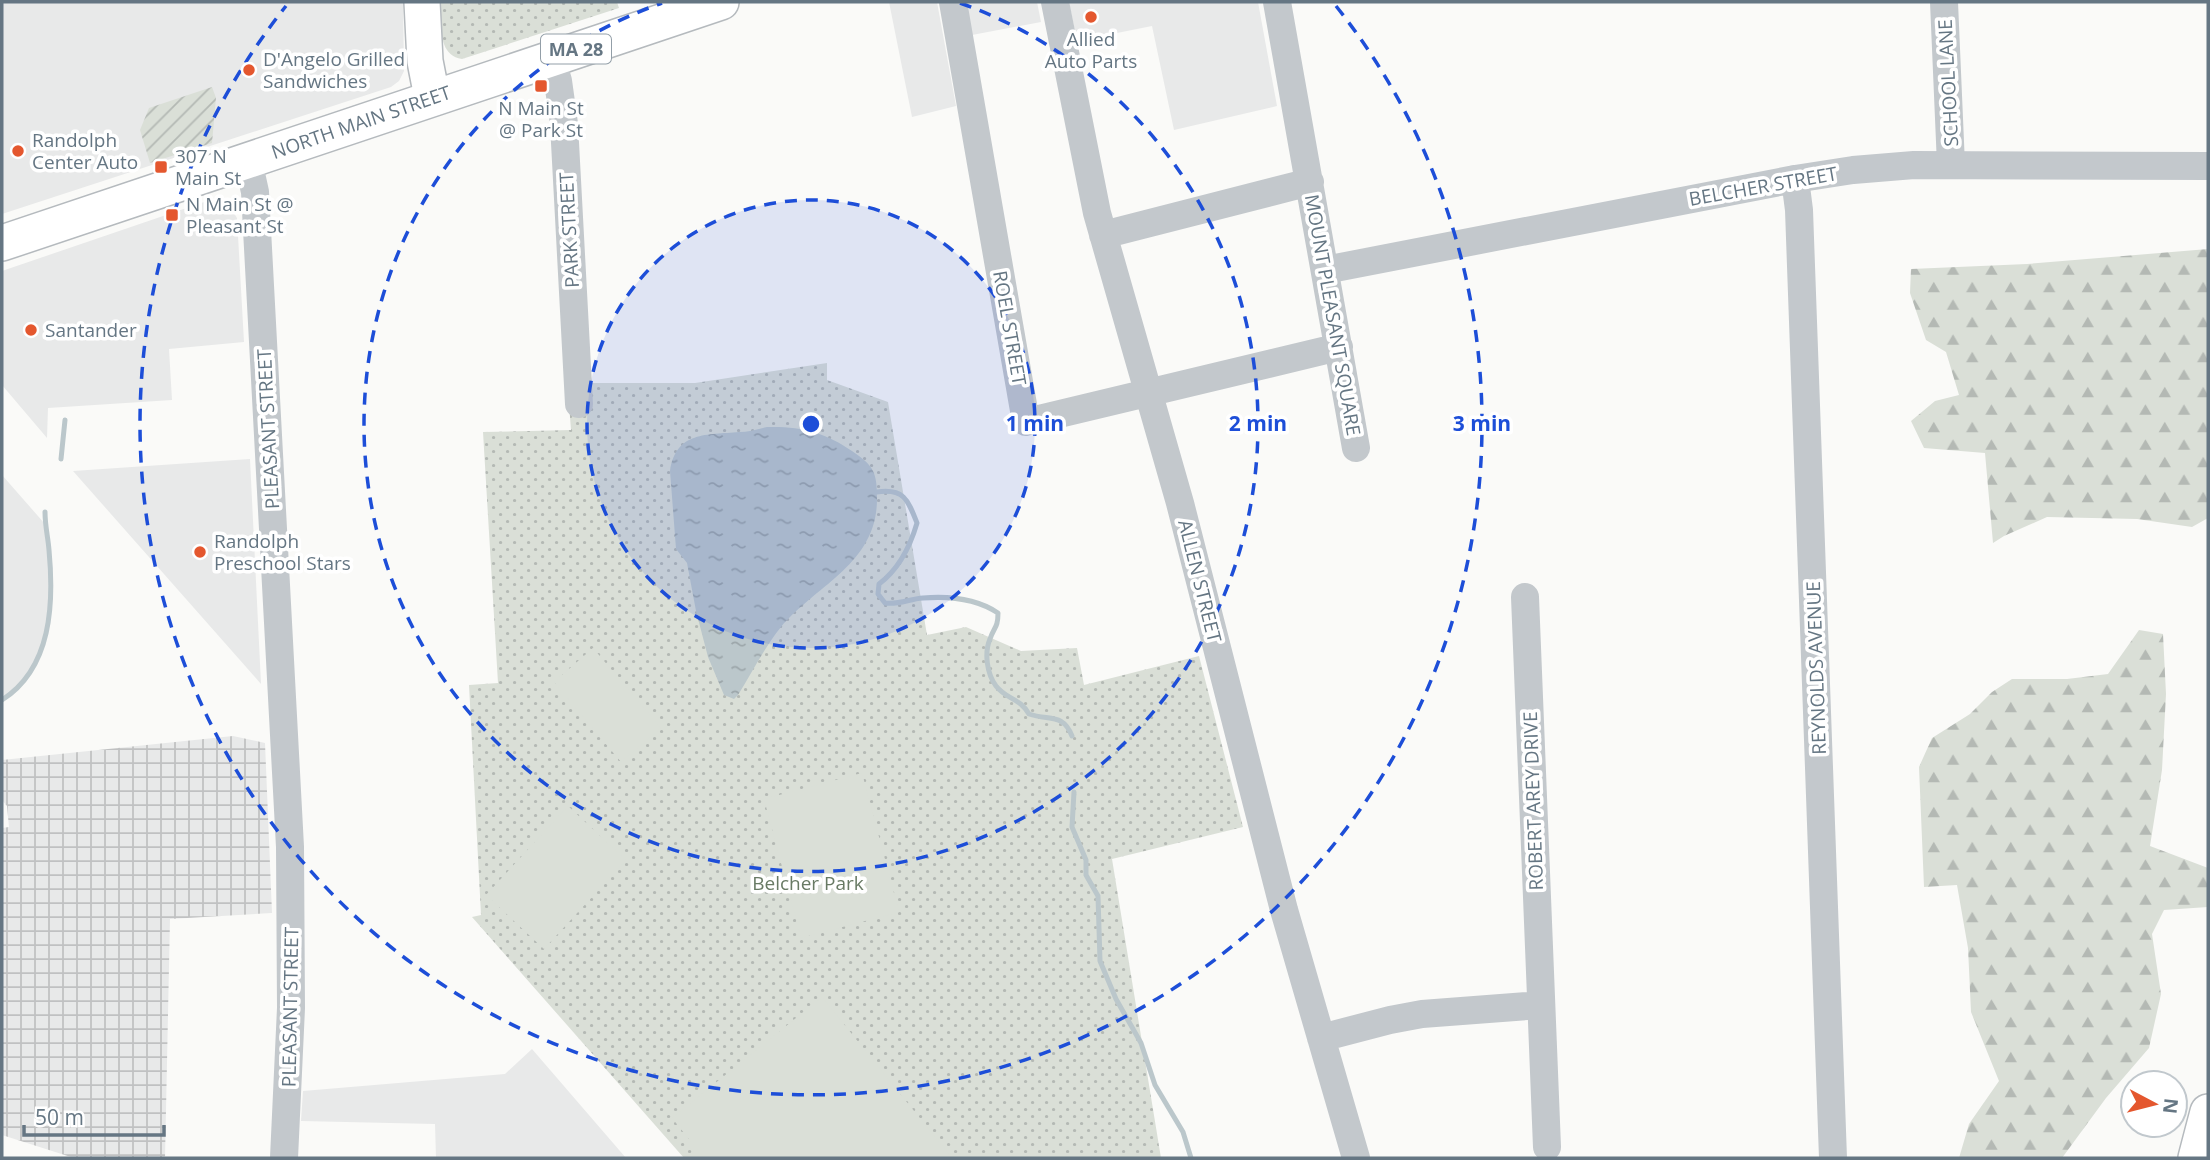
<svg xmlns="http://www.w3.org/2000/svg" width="2210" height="1160" font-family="'Open Sans',sans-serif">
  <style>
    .built { fill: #e8e9e9 }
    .industrial { fill: url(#industrial-grid) }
    .forest { fill: url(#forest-firs) }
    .park { fill: url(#park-dots) }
    .garden { fill: url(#garden-furrows) }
    .pitch { fill: #dadfd7 }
    .water { fill: url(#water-ripples) }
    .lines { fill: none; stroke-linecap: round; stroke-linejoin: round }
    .stream { stroke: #bbc7cb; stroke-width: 5 }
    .major-casing { stroke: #b5babe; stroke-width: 38 }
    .minor { stroke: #c3c8cc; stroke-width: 28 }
    .major { stroke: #fff; stroke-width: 35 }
    .ring { fill: none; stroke: #1d4ed8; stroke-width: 3.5; stroke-dasharray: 12 9 }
    .poi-dot { fill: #e4572e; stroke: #fff; stroke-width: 2.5 }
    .labels { text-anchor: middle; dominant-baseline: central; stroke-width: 7; stroke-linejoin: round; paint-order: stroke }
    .shield { fill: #fff; stroke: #939fa8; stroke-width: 2 }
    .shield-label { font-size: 18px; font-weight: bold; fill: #657683 }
    .poi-label { font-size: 19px; fill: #657683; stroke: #fff; text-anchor: start }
    .street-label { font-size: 19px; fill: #657683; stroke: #fff }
    .park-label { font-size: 19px; fill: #687a64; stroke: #fff }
    .centre { fill: #1d4ed8; stroke: #fff; stroke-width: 3.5 }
    .ring-label { font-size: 21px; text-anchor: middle; font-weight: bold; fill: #1d4ed8; stroke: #fff; stroke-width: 7; stroke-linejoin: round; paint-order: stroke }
  </style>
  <defs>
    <pattern id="industrial-grid" width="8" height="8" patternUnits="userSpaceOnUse" patternTransform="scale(1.75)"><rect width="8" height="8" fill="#e8e9e9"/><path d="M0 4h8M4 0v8" fill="none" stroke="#c0c1c2"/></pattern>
    <pattern id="forest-firs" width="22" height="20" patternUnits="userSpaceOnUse" patternTransform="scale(1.75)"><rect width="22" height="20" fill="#dadfd7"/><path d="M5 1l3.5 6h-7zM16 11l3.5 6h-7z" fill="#b4b9b4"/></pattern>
    <pattern id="park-dots" width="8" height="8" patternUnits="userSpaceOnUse" patternTransform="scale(1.75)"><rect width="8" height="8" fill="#dadfd7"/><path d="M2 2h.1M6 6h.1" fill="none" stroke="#b4b9b4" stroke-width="1.8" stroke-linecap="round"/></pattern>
    <pattern id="garden-furrows" width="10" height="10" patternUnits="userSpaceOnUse" patternTransform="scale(1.75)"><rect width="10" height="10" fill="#dadfd7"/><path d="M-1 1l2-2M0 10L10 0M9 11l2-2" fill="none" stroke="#b4b9b4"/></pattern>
    <pattern id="water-ripples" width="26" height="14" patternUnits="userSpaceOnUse" patternTransform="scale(1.75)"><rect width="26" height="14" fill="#bbc7cb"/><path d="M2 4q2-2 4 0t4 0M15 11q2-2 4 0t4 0" fill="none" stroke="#9ca6aa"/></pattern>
  </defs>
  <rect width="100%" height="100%" fill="#fafaf8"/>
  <path class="built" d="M2,2H403L404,71L399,81L391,87L2,214Z
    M889,2H937L956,106L912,117Z
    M966,2H1037L1041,22L972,35Z
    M1069,2H1258L1277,106L1174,130L1152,26L1077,41Z
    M215,200L229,205L237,218L244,342L169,349L172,400L48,408L47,438L2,385V271L207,201Z
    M250,459L261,684L73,471Z
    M2,475L45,524L49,547L51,594L44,643L36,663L12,694L2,700Z
    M532,1049L626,1158H436L435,1124L301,1121L303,1091L505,1074Z"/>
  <path class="industrial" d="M233,736L265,743L272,913L170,919L165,1158H74L2,1135V828L9,827L7,806L2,800V760Z"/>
  <path class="forest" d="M2208,249V518L2192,527L2137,519L2047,517L2004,536L1993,543L1985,453L1924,448L1911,421L1935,401L1959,395L1946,352L1926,340L1910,293L1911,269L2027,264Z
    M2139,630L2163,634L2166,694L2162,770L2150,846L2208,868V907L2164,910L2152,934L2161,994L2149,1048L2106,1098L2062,1158H1959L1969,1124L1999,1081L1971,1012L1968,948L1957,885L1924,887L1919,767L1932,738L1970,714L1992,692L2012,679H2067L2108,674Z"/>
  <path class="park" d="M441,2H617L619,8L462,59C436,55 442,22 441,2Z
    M827,363V380L888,402L927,635L966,627L1021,651L1077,648L1084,685L1199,656L1243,827L1112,859L1161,1158H684L472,917L481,915L469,685L498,683L483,432L571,430L569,404L585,383H695Z"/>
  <path class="garden" d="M212,87L216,98L212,143L150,163L140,130L149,108Z"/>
  <path class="pitch" d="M593,648L661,728L621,762L554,682Z
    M862,773L899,912L801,938L764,799Z
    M568,806L626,860L544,949L486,895Z
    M822,997L952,1158H704L672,1118Z"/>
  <path class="water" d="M767,427C800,426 825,432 852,451C874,466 877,472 877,499C877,564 816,585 781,627C764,648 752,673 738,695L734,699L724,695L708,657L696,611L687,563L676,549L670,471C676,431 707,435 739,432C748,432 758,429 767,427Z"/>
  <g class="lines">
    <path class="stream" d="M61,459L65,420
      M877,492C904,488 908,500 917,523C910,547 899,569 879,584L878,594L885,603C899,605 909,599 923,598C948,596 977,599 998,613C998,628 994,627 990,639C984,653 987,674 996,686C1007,700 1020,698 1029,714C1050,721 1063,713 1072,736
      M2,700C52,668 54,603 49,550C48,537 45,526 45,512
      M1074,792L1072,827L1086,860V875L1098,896L1100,961L1116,999L1141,1043L1155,1085L1183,1132L1191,1158"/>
    <defs>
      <path id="major" d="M422,2L425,61L432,97
        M2,243L721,2
        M2196,1158L2208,1112"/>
    </defs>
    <use href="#major" class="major-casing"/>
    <path class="minor" d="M953,2L1026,422L1339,347
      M1055,2L1097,213L1180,503L1284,910L1356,1158
      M1277,2L1356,448
      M1944,2L1951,165
      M551,57L558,81L564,124L579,404
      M248,160L255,192L290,847L291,1008L284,1158
      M1795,179L1799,210L1833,1158
      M1103,235L1310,182
      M1325,270L1795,179L1853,170L1914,165L2208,166
      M1525,597L1547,1147
      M1321,1038L1390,1020L1422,1014L1541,1005"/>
    <use href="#major" class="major"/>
  </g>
  <circle cx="811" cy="424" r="224" fill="#1d4ed8" fill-opacity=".12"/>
  <g class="ring">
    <circle cx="811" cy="424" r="224"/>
    <path d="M960 3A447 447 0 1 1 662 3"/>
    <path d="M1336 6A671 671 0 1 1 286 6"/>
  </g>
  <g class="poi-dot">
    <circle cx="1091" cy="17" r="7"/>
    <circle cx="249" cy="70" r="7"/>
    <rect x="534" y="79" width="14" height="14" rx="3.5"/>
    <circle cx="18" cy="151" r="7"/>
    <rect x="154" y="160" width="14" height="14" rx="3.5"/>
    <rect x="165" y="208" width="14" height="14" rx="3.5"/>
    <circle cx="31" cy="330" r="7"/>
    <circle cx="200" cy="552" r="7"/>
  </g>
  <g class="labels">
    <rect class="shield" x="541" y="34.5" width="70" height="29" rx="5"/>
    <g class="shield-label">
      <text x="576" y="49">MA 28</text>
    </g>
    <g class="poi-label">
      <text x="1091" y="39" text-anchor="middle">Allied<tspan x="1091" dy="22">Auto Parts</tspan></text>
      <text x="263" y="59">D'Angelo Grilled<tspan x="263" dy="22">Sandwiches</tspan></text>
      <text x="541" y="108" text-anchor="middle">N Main St<tspan x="541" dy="22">@ Park St</tspan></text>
      <text x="32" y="140">Randolph<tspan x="32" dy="22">Center Auto</tspan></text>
      <text x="175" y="156">307 N<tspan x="175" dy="22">Main St</tspan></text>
      <text x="186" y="204">N Main St @<tspan x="186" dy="22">Pleasant St</tspan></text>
      <text x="45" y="330">Santander</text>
      <text x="214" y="541">Randolph<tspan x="214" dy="22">Preschool Stars</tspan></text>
    </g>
    <g class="street-label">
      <text transform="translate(1948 83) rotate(-93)">SCHOOL LANE</text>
      <text transform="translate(361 122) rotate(-19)">NORTH MAIN STREET</text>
      <text transform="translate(1763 186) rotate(-10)">BELCHER STREET</text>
      <text transform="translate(569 230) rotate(-93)">PARK STREET</text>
      <text transform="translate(1333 315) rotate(80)">MOUNT PLEASANT SQUARE</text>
      <text transform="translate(1010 328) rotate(80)">ROEL STREET</text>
      <text transform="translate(268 429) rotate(-93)">PLEASANT STREET</text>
      <text transform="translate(1200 581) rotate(76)">ALLEN STREET</text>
      <text transform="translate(1816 668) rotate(-92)">REYNOLDS AVENUE</text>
      <text transform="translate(1533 801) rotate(-92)">ROBERT AREY DRIVE</text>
      <text transform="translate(290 1007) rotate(-89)">PLEASANT STREET</text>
    </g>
    <g class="park-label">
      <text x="808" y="883">Belcher Park</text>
    </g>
  </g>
  <circle cx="811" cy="424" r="10" class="centre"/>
  <g class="ring-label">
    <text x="1035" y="431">1 min</text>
    <text x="1258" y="431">2 min</text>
    <text x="1482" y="431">3 min</text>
  </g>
  <rect width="2210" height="1160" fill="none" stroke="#657683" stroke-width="7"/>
  <g transform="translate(2154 1104) rotate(97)"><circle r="33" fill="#ffffff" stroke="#c1c8cd" stroke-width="2"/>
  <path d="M0-5L12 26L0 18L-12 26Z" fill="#e4572e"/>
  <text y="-10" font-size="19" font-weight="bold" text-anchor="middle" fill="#657683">N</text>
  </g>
  <path d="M24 1125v10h140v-10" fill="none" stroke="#657683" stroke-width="3.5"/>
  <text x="35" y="1125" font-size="21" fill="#657683" stroke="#ffffff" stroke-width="5" paint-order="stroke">50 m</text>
</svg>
